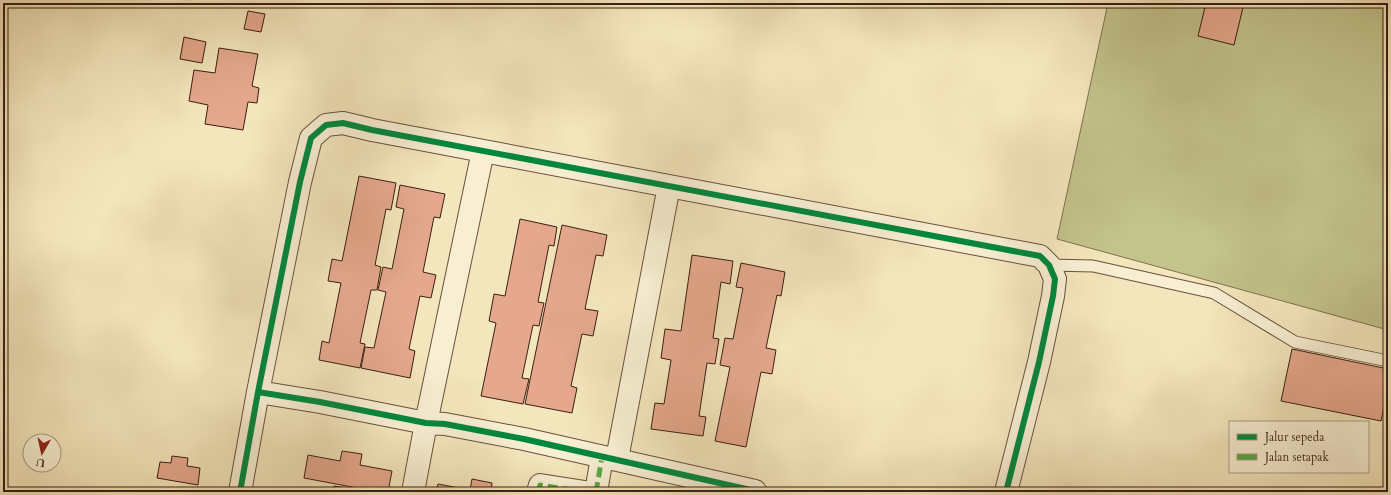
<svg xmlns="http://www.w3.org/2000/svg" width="1391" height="495" font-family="Cardo,serif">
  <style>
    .green { fill: #c3c38c; stroke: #7f7050 }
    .building { fill: #e5a88d; stroke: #3b1e13 }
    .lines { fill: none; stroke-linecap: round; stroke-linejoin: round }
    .service-casing { stroke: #69503d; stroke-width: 13 }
    .minor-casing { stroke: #69503d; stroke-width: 24 }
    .service { stroke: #f8efd3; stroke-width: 11 }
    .minor { stroke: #f8efd3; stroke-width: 22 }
    .quiet { stroke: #55aa42; stroke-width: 5; stroke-dasharray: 10 5; stroke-linecap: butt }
    .cycleway-casing { stroke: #f8efd3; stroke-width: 8 }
    .cycleway { stroke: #00873e; stroke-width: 6 }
  </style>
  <rect width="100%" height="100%" fill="#f4e6bc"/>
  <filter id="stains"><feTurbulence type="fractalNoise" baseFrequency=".005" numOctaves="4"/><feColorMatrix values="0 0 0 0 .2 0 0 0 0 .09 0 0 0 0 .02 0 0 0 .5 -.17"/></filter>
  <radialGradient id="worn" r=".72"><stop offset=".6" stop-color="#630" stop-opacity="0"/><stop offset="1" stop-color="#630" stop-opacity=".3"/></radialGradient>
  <path class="green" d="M1108,3H1388V330L1057,239Z"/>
  <path class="building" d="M1206,3H1244L1234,45L1198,36Z
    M248,11L265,14L261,32L244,29Z
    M184,37L206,42L202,63L180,59Z
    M219,48L258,54L252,86L259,88L257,103L248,102L243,130L205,124L208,105L189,101L194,70L215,73Z
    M359,176L396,183L391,210L386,209L375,265L381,267L377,290H371L360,343L365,344L360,368L319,360L322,341L329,343L341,283L328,281L332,259L342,261Z
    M400,185L445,194L440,218L434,217L423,272L436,275L431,298L420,296L409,349L415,351L410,378L361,368L365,347L374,348L386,292L378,290L383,267L392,269L404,209L396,207Z
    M520,219L557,227L554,246L549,245L538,302L544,303L539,326L533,325L522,378L529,379L523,404L481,396L496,323L489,321L494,294L505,296Z
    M562,225L607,235L603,256L596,255L585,309L598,311L593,336L582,334L571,386L577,388L572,413L525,404Z
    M692,255L733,261L730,284L721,282L713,338L719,339L715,364L707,363L699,416L706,417L703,436L651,429L655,403L664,404L671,360L661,358L665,329L681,331Z
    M741,263L785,272L781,296L777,295L766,348L776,350L772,374L761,372L746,447L715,441L730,367L720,365L725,338L733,339L743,288L736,287Z
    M1292,349L1388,369V387L1381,421L1281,401Z
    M342,451L362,454L360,465L392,471L388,492H379L304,478L308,455L340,461Z
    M172,456L188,458L187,466L200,468L198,485L157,478L160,462L171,463Z
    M472,479L492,483L491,492H436L438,484L470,490Z
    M334,486L354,489V492H333Z"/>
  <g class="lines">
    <defs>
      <path id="service" d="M1049,265L1093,266L1214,293L1295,342L1388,361"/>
      <path id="minor" d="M258,392L300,182L311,138L326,125L343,123L372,130L1040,256L1049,265L1055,279L1053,296L1039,362L1006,492
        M617,459L669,186
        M240,492L258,392L320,402L426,423L445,424L524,439L755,491
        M413,492L426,423L483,151
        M538,492L540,485L585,492
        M596,492L602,457"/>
    </defs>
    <use href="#service" class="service-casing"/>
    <use href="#minor" class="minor-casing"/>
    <use href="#service" class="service"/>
    <use href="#minor" class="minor"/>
    <path class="quiet" d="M538,492L540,485L585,492
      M596,492L602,457"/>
    <defs>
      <path id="cycleway" d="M258,392L300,182L311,138L326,125L343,123L372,130L1040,256L1049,265L1055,279L1053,296L1039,362L1006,492
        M240,492L258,392L320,402L426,423L445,424L524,439L755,491"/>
    </defs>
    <use href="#cycleway" class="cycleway-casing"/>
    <use href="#cycleway" class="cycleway"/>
  </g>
  <rect width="1391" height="495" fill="none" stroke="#f4e6bc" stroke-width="16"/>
  <rect x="4" y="4" width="1383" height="487" fill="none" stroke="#3b1e13" stroke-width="2"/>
  <rect x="8" y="8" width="1375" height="479" fill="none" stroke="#3b1e13"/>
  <rect x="1229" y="421" width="140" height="52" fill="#f8efd3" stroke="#ac9b86"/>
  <rect x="1237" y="434" width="20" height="6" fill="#00873e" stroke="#ac9b86"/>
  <text x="1265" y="441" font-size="12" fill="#3b1e13">Jalur sepeda</text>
  <rect x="1237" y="454" width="20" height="6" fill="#55aa42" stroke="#ac9b86"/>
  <text x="1265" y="461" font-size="12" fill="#3b1e13">Jalan setapak</text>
  <g transform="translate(42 453) rotate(189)"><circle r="19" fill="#f8efd3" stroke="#ac9b86"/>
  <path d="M0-3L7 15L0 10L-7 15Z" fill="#8f2418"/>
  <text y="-6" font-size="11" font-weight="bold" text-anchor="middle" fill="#3b1e13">U</text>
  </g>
  <rect width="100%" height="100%" filter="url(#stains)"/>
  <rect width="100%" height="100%" fill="url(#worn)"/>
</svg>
